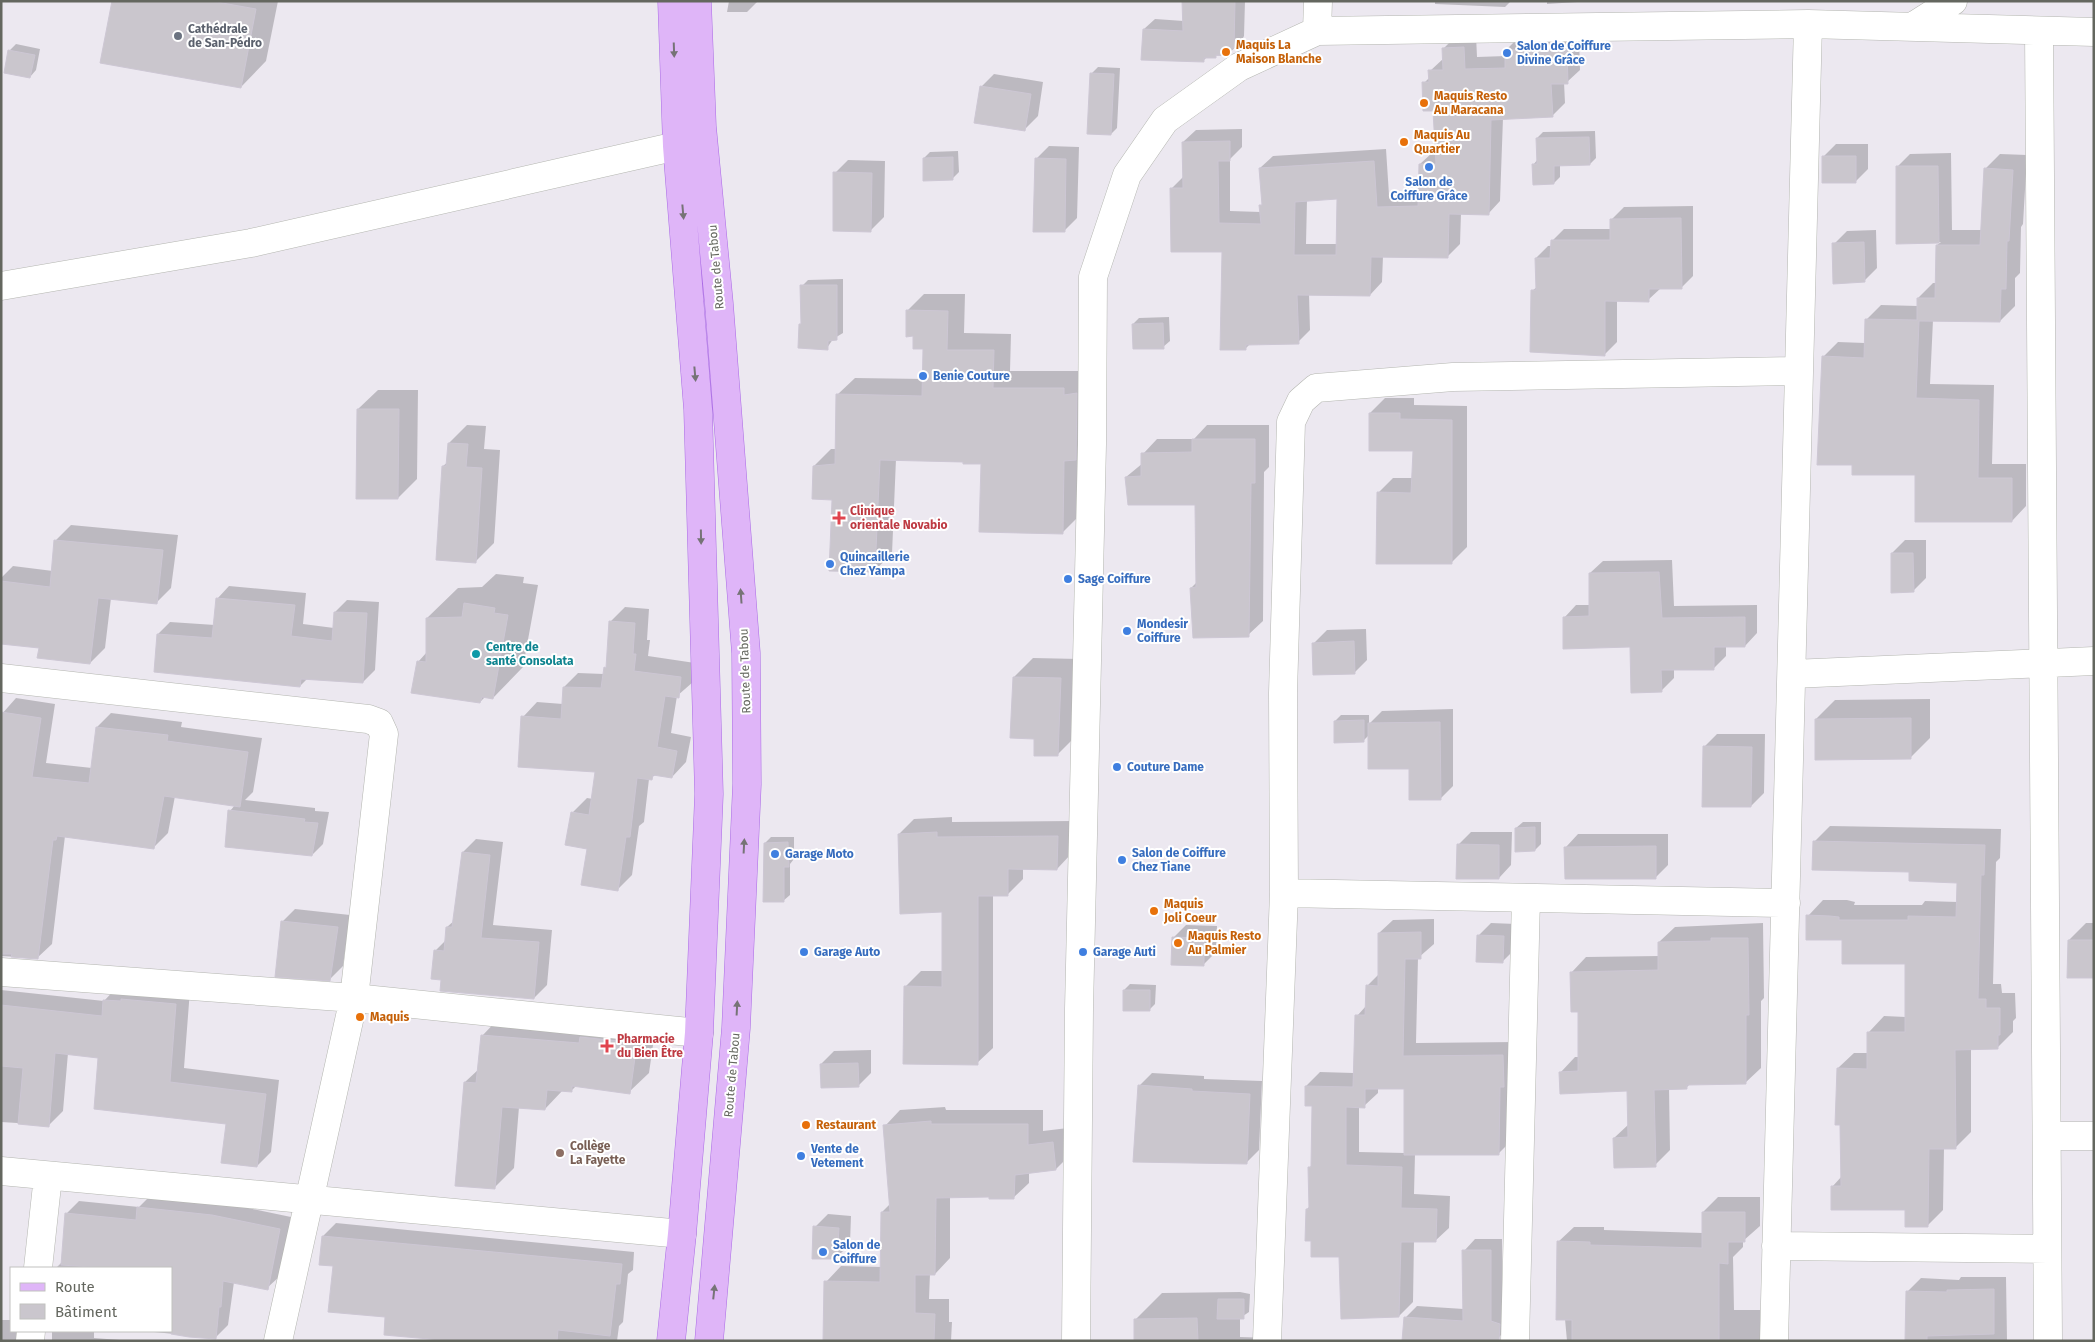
<svg xmlns="http://www.w3.org/2000/svg" width="2095" height="1342" font-family="'Fira Sans',sans-serif">
  <style>
    .shadow { fill: #0003; fill-rule: evenodd }
    .building { fill: #cac6cd; stroke: #cdc7d4; fill-rule: evenodd }
    .lines { fill: none; stroke-linecap: round; stroke-linejoin: round }
    .street-casing { stroke: #b4b6b0; stroke-width: 29 }
    .primary-casing { stroke: #aa6be5; stroke-width: 29 }
    .street { stroke: #fff; stroke-width: 28 }
    .primary { stroke: #dfb5f8; stroke-width: 28 }
    .oneway { fill: #767376 }
    .worship-dot { fill: #6b7280; stroke: #fff; stroke-width: 2 }
    .food-dot { fill: #e8710a; stroke: #fff; stroke-width: 2 }
    .shop-dot { fill: #3f7fe0; stroke: #fff; stroke-width: 2 }
    .health-dot { fill: #e0444e; stroke: #fff; stroke-width: 2 }
    .culture-dot { fill: #0f9aa8; stroke: #fff; stroke-width: 2 }
    .education-dot { fill: #8d6e63; stroke: #fff; stroke-width: 2 }
    .labels { text-anchor: middle; dominant-baseline: central; stroke-width: 4; stroke-linejoin: round; paint-order: stroke }
    .worship-label { font-size: 12px; font-weight: bold; fill: #5b616d; stroke: #fff; text-anchor: start }
    .food-label { font-size: 12px; font-weight: bold; fill: #c56008; stroke: #fff; text-anchor: start }
    .shop-label { font-size: 12px; font-weight: bold; fill: #366cbe; stroke: #fff; text-anchor: start }
    .street-label { font-size: 12px; fill: #64675f; stroke: #fff }
    .health-label { font-size: 12px; font-weight: bold; fill: #be3a42; stroke: #fff; text-anchor: start }
    .culture-label { font-size: 12px; font-weight: bold; fill: #0d838f; stroke: #fff; text-anchor: start }
    .education-label { font-size: 12px; font-weight: bold; fill: #785e54; stroke: #fff; text-anchor: start }
  </style>
  <rect width="100%" height="100%" fill="#ece8f0"/>
  <path class="shadow" d="M113,1H278L266,61L241,87Z
    M729,1H758L747,12H727Z
    M1183,1H1245L1244,36L1241,42L1227,55L1208,56L1203,61L1144,29L1155,19L1184,21Z
    M1435,1H1592L1547,4V2H1510L1505,7L1435,4Z
    M1476,35L1477,57L1506,56V50L1518,38L1579,37L1580,70L1567,82H1564L1565,103L1552,116L1503,118L1500,201L1488,214L1461,213L1460,244L1448,256H1383L1382,282L1370,295L1309,294L1310,330L1298,342L1250,344L1245,349L1223,251L1171,189L1184,176L1183,142L1196,130L1242,129V147L1230,159V211L1261,212V206L1263,203L1260,168L1273,156L1386,149L1389,195L1419,194L1420,164L1433,152H1436L1434,109L1424,83L1430,77V71L1444,58L1443,49L1456,36ZM1339,198L1338,244H1306L1307,200Z
    M16,44L40,49L36,70L30,77L9,51Z
    M1098,67L1120,68L1117,128L1111,134L1092,73Z
    M994,74L1043,82L1038,116L1025,129L981,87Z
    M1595,131L1596,158L1590,164L1560,165V177L1554,183L1533,165L1538,159L1537,138L1543,132Z
    M1836,144H1868V169L1855,182L1823,157Z
    M1049,146L1079,147L1077,218L1064,231L1036,159Z
    M958,151L959,172L953,178L924,158L930,152Z
    M1951,153L1952,230H1982L1985,169L2000,154L2027,155L2023,224L2021,227L2020,273L2015,278V306L2000,321L1933,320L1930,384L1994,385L1992,464H2026V506L2012,521L1916,474L1853,464L1823,357L1838,342L1865,343L1866,320L1881,305L1918,306V298L1933,283H1937V245L1941,242H1897V167L1910,154Z
    M848,160L885,161L884,217L871,230L835,173Z
    M1693,206V276L1681,288H1661L1648,300H1617V342L1605,354L1532,291L1537,287L1536,258L1548,246H1552V241L1564,229H1611V220L1624,207Z
    M1876,230L1877,268L1864,281L1834,244L1847,231Z
    M843,279V333L833,339L827,348L802,323V286L808,280Z
    M924,294H965L964,333L1011,334L1010,371H1081L1079,516L1062,533L982,463L896,459L892,554L874,571L814,466L831,449H836L837,395L855,378L924,379L925,348L914,335L907,311Z
    M1169,317L1170,341L1163,347L1133,324L1139,318Z
    M378,390H418L417,479L398,498L358,409Z
    M1385,398H1414V405L1467,406V547L1451,563L1378,493L1393,478H1413L1414,450L1370,413Z
    M467,425L486,426L484,449L500,450L494,543L476,561L443,466L448,462L449,443Z
    M1207,425H1269V467L1264,472L1263,621L1248,635L1191,588L1197,582L1196,504L1126,477L1143,463V454L1157,439H1194Z
    M71,525L178,535L171,588L156,603L111,598L105,648L90,663L40,647L1,643V578L13,566L53,571L56,540Z
    M1905,540H1926V578L1913,591L1892,553Z
    M1672,560L1674,606L1757,605V633L1745,646H1726V656L1713,669L1674,668V678L1661,691L1631,646L1564,618L1576,605H1590V573L1603,561Z
    M496,574L524,577L523,583L538,585L523,667L493,698L485,697L480,702L418,662L427,652V618L458,588L482,587Z
    M229,586L306,593L303,624L334,628L335,612L347,600L379,602L375,670L363,682L307,679L300,686L158,634L170,622L215,625L217,599Z
    M625,607L649,609L647,640H650L648,656L695,663L693,682L677,696L671,733L691,737L686,762L672,777L657,774L649,779L644,822L639,826L632,875L617,890L588,848L572,813L587,798L593,799L596,771L523,717L537,702L563,704L564,687L578,673L604,674L607,665L610,622Z
    M1366,629L1367,660L1354,673L1314,643L1327,630Z
    M1033,658L1080,659L1077,735L1057,755L1014,677Z
    M16,698L55,704L46,763L92,768L97,727L111,713L182,722L181,727L262,738L253,792L245,800L315,808V811L329,812L323,844L312,855L230,811L235,805L175,796L168,833L154,847L65,836L52,944L37,958L1,956V715Z
    M1930,699V738L1910,758L1816,719L1835,700Z
    M1453,709V786L1440,799L1410,768L1369,735L1363,741L1335,721L1341,715H1369V724L1382,711Z
    M1717,734H1765L1764,793L1751,806L1704,747Z
    M952,817V822L1073,821L1072,853L1057,869L1023,868V879L1007,895H993V1048L977,1063L905,987L921,971H943V911L899,834L914,819Z
    M1523,822H1541V844L1535,850L1516,828Z
    M1830,826L2001,829L2000,858L1996,862L1993,984H2001L2002,993H2015L2016,1018L2013,1021V1032L1997,1048L1971,1049V1132L1955,1148H1944L1943,1210L1928,1225L1907,1209L1832,1187L1842,1176L1838,1068L1854,1053H1868L1869,1032L1884,1016L1906,1017V962L1843,939L1808,916L1823,900H1847L1855,902L1854,905H1922L1925,901L1958,902L1959,882L1814,842Z
    M1471,832H1512L1511,865L1499,878L1458,845Z
    M1578,834H1668V865L1655,878L1566,847Z
    M771,837H794V859L790,864V895L783,901L765,843Z
    M476,839L503,842L493,925L552,930L547,985L534,998L442,979L435,951L446,940L447,927L455,920L463,852Z
    M295,909L350,915L343,966L330,979L282,922Z
    M1434,919V944L1418,958L1416,1043L1516,1042L1512,1140L1498,1154H1415L1414,1194L1450,1196L1449,1228L1435,1241H1414L1413,1302L1399,1316L1340,1256L1312,1239L1307,1209L1310,1206L1309,1168L1312,1165L1313,1105L1306,1086L1320,1072L1354,1073L1357,1016L1366,1006L1367,986L1379,974V933L1393,920ZM1378,1087L1405,1088V1153L1359,1152V1106H1364L1378,1093Z
    M1491,923L1516,924L1515,949L1502,962L1478,936Z
    M1763,923L1764,998L1761,1001V1068L1745,1083L1690,1084L1686,1088H1669L1670,1150L1655,1165L1614,1138L1629,1124L1628,1090L1560,1073L1575,1057H1579L1580,1011L1571,973L1586,957L1659,956V942L1675,927Z
    M2086,923H2094V977L2069,940Z
    M1186,925L1217,926L1216,952L1203,965L1173,938Z
    M1130,984L1156,985L1155,1004L1149,1010L1124,990Z
    M118,986L190,990L184,1068L279,1080L271,1152L257,1166L227,1122L99,1057L68,1053L63,1111L49,1125L1,1122V990L104,1001Z
    M501,1016L656,1024L649,1073L629,1092L577,1085L571,1091L563,1090L545,1109L519,1107L514,1168L494,1188L465,1082L479,1069L482,1036Z
    M871,1050V1073L858,1086L821,1064L834,1051Z
    M1152,1073L1204,1076V1079L1262,1081L1259,1150L1246,1163L1139,1086Z
    M945,1107L946,1110H1043V1131L1068,1128L1071,1154L1056,1169L1029,1172V1183L1013,1198L990,1195L950,1196V1258L935,1274H930L929,1299H949V1322H952L951,1341H824L826,1282L841,1266L882,1267V1212L891,1203L885,1126L900,1110Z
    M151,1195L224,1203L291,1217L280,1276L267,1288L234,1282L228,1325L215,1338L144,1331H171V1268H56L63,1261L66,1214L79,1201L139,1207Z
    M1718,1197H1760V1226L1743,1241V1247L1733,1257L1734,1310H1760V1341H1567L1558,1242L1574,1227H1604V1230L1703,1233V1212Z
    M828,1214L851,1216L850,1244L837,1257L815,1227Z
    M336,1223L634,1252L633,1270L628,1274L623,1322L619,1326L617,1341H451L387,1316L334,1265L323,1236Z
    M1475,1239H1502V1310L1504,1309L1506,1330L1495,1341L1406,1317L1417,1306L1464,1309V1251Z
    M1961,1277H2006L2007,1340L2012,1341H1906L1908,1291L1921,1278L1959,1280Z
    M1240,1292L1250,1294L1249,1312L1240,1318V1337L1272,1338V1341H1136L1135,1320L1162,1293Z
    M1,1320H11V1331H18L17,1341H1Z
    M52,1331H94V1338L133,1341H52Z"/>
  <path class="building" d="M112,1H211L256,9L241,88L100,63Z
    M1182,1H1235L1234,48H1231V54L1228,56L1216,55V58H1204V62L1141,60L1143,29L1183,31Z
    M1464,47L1465,69L1505,68V50L1567,49L1568,84H1551L1553,117L1491,120L1489,215L1449,214L1448,258L1371,257L1370,296L1297,295L1299,344L1246,345V350H1220L1222,252H1171L1170,188H1183L1182,142L1230,141V161H1218L1219,223L1261,224L1259,205H1262L1259,168L1374,161L1377,207L1418,206L1419,164H1436L1433,111H1423L1422,82H1429L1428,70H1443L1442,48ZM1337,199L1336,255H1294L1295,202Z
    M8,50L35,55L30,78L4,73Z
    M1090,73L1114,74L1111,135L1087,134Z
    M980,86L1031,94L1025,131L974,123Z
    M1589,137L1590,165L1554,166V184L1533,185L1532,164H1537L1536,138Z
    M1822,156H1856V183H1822Z
    M953,157V180L923,181V158Z
    M1035,158L1066,159L1065,232H1033Z
    M1896,166H1938L1939,243L1896,244Z
    M1984,168L2013,170L2009,241H2007L2006,289H2001L2000,322L1919,321L1916,398L1979,400L1978,478H2012V522H1915V475H1852V465H1817L1822,356L1864,358L1865,319L1917,320V298H1935L1936,245H1980Z
    M833,172L872,173L871,232L833,231Z
    M1681,218L1682,289H1649V302L1605,301V356L1530,352L1531,290H1536L1535,258H1550L1551,240H1610V219Z
    M1864,242L1865,282L1833,284L1832,243Z
    M800,285H837V340L828,341V350L798,348L799,324H801Z
    M906,310L948,311L947,350H994L993,388H1064V395L1077,393L1076,460L1064,461L1063,534L979,532L981,464H963V462L880,460L875,572L829,571L832,500L812,499L813,466L835,464L836,394L922,396L923,349H913V336L906,337Z
    M1163,323L1164,349H1133L1132,324Z
    M357,409H399L398,499H356Z
    M1369,413H1400V419L1452,420V564H1376L1377,492L1411,493L1413,451H1369Z
    M1192,439H1255V483H1251L1249,637L1193,638L1190,588L1196,587L1195,505H1128L1125,477L1141,476V453L1192,452Z
    M448,443L468,444L466,467L482,468L476,563L436,560L442,466H446Z
    M54,540L163,550L157,604L98,598L90,664L37,658L39,648L1,644V581L50,587Z
    M1891,553H1913L1914,592L1891,593Z
    M1659,572L1662,618L1745,617V647H1714V670H1661L1662,692L1631,693L1630,647L1563,649V617L1589,616V573Z
    M216,598L295,605L291,636L332,641L334,612L367,613L363,683L301,679L300,687L154,672L157,634L212,638Z
    M464,603L495,608L494,613L508,615L493,699L482,697L480,703L411,693L417,661L426,662V618L462,617Z
    M609,621L635,623L633,654H636L634,671L681,677L679,698L665,696L657,747L677,751L672,778L653,775L652,780L637,778L630,837H626L618,891L581,885L587,849L565,845L571,812L589,815L595,772L518,767L521,716L561,719L563,687L601,688L604,667L606,668Z
    M1354,641L1355,674L1313,675L1312,643Z
    M1013,677L1061,678L1058,756H1034V739L1010,738Z
    M1,712L41,718L32,777L89,783L96,727L168,735L167,741L248,752L240,807L164,796L154,849L57,836L56,840H53L38,959L11,957L12,954H1Z
    M1911,718V759L1815,760V719Z
    M1364,720V742L1334,743V721Z
    M1440,722L1441,800H1409V769H1368V723Z
    M1703,746L1752,747L1751,807H1702Z
    M228,810L305,819L304,822L318,823L312,856L225,847Z
    M1535,827V851L1515,852V828Z
    M937,832V837L1058,836L1057,870L1008,869V896H978V1065L903,1064L904,986L942,987V912L900,914L898,834Z
    M1813,841L1985,845L1984,875H1981L1978,999H1986V1008H2000V1035H1998V1049L1955,1050L1956,1149H1929L1928,1227H1905V1210H1831V1186H1841L1840,1125H1835L1837,1068L1867,1069V1032H1905V964H1842V940H1806V915L1830,916L1839,917V920H1908V916L1956,917L1957,883L1909,881V872L1812,870Z
    M788,842L789,867H784V902H763L764,843Z
    M1457,844L1499,845V879H1456Z
    M1656,846V879H1565L1564,847Z
    M462,852L490,855L481,938L539,942L534,999L440,991L441,980L431,979L434,950L444,951L446,927H452Z
    M281,921L338,927L330,981L275,977Z
    M1421,932V959H1405L1403,1056L1503,1055L1504,1087H1500L1499,1155H1404V1089H1365V1108L1346,1107V1165L1402,1167L1401,1208L1437,1209L1436,1242H1401L1399,1317L1341,1319L1339,1257H1311V1241H1305L1306,1209H1309L1308,1167H1311L1312,1106H1305V1086L1353,1087L1355,1015H1365L1366,985L1378,986V933Z
    M1477,935L1504,936L1503,963L1476,962Z
    M1172,937L1204,938V966L1171,965Z
    M1711,938H1748L1749,1015H1746V1084L1687,1085V1089L1654,1090L1656,1167L1614,1168L1613,1138L1628,1137L1627,1091L1560,1094L1559,1072L1578,1071V1012H1571L1570,972L1658,970V942L1711,941Z
    M2068,940H2094V978H2067Z
    M1123,990H1150V1011H1123Z
    M121,999L176,1004L170,1082L266,1094L257,1167L221,1163L226,1124L94,1109L98,1058L55,1053L49,1127L18,1124L23,1068L1,1066V1005L102,1016L103,1000L121,1001Z
    M481,1035L579,1043L580,1037L637,1043L630,1094L572,1086V1092L547,1090L545,1110L502,1107L495,1189L455,1186L464,1082L476,1083Z
    M858,1063L859,1087L821,1088L820,1064Z
    M1138,1085L1192,1089V1091L1250,1094L1247,1164L1133,1162Z
    M931,1121V1124H1028V1145L1053,1142L1056,1170L1015,1175L1014,1199H989V1197L936,1198L935,1275H915V1313L935,1314L934,1341H823L824,1281L880,1282L881,1212H890L883,1125Z
    M137,1207L212,1215L280,1229L268,1290L223,1281L221,1307H219L216,1339L189,1337L171,1334V1268H106L61,1265L65,1213L136,1220Z
    M1702,1212H1745V1242H1728V1264L1719,1263V1341H1572V1320H1556L1557,1241L1590,1242V1245L1702,1248Z
    M813,1226L839,1228L837,1259H812Z
    M322,1236L622,1264L620,1284H616L610,1336L558,1330L557,1341H452L384,1335L385,1317L328,1312L333,1266L319,1265Z
    M1462,1250H1491V1321L1500,1324L1499,1341H1402L1404,1317L1463,1321Z
    M1994,1289V1334L1927,1336V1341H1905L1906,1291L1947,1292V1290Z
    M1218,1299H1244V1319H1217Z
    M1197,1318L1198,1341H1134V1319Z"/>
  <g class="lines">
    <defs>
      <path id="street" d="M1912,27L1953,1
        M1317,31L1318,1
        M2039,31L2048,1341
        M1,286L251,243L677,146
        M1792,674L2094,661
        M1,678L368,719L379,723L384,734L354,998L278,1341
        M1284,893L1786,903
        M1,972L354,998L699,1033
        M2047,1136H2094
        M1,1171L682,1234
        M1776,1246L2047,1249
        M38,1268L48,1176
        M30,1341L31,1331
        M1076,1341L1079,1009L1092,444L1093,277L1127,175L1165,120L1239,67L1317,31L1808,24L2094,32
        M1267,1341L1284,893L1283,693L1291,422L1301,401L1316,388L1453,377L1799,371
        M1515,1341L1526,898
        M1774,1341L1808,24"/>
      <path id="primary" d="M697,1L702,127L719,304L746,653L747,784L736,1028L709,1341
        M671,1341L682,1234L699,1033L709,794L698,409L677,146L672,1"/>
    </defs>
    <use href="#street" class="street-casing"/>
    <use href="#primary" class="primary-casing"/>
    <use href="#street" class="street"/>
    <use href="#primary" class="primary"/>
  </g>
  <defs><path id="oneway-solid" d="M-6-.8H1V-3.2L6.5 0L1 3.2V.8H-6Z" transform="scale(1.25)"/></defs>
  <g class="oneway">
    <use href="#oneway-solid" transform="translate(674 50) rotate(88)"/>
    <use href="#oneway-solid" transform="translate(683 212) rotate(85)"/>
    <use href="#oneway-solid" transform="translate(695 374) rotate(85)"/>
    <use href="#oneway-solid" transform="translate(701 537) rotate(89)"/>
    <use href="#oneway-solid" transform="translate(741 596) rotate(-94)"/>
    <use href="#oneway-solid" transform="translate(744 846) rotate(-87)"/>
    <use href="#oneway-solid" transform="translate(737 1008) rotate(-87)"/>
    <use href="#oneway-solid" transform="translate(714 1292) rotate(-84)"/>
  </g>
  <circle class="worship-dot" cx="178" cy="36" r="5"/>
  <g class="food-dot">
    <circle cx="1226" cy="52" r="5"/>
    <circle cx="1424" cy="103" r="5"/>
    <circle cx="1404" cy="142" r="5"/>
    <circle cx="1154" cy="911" r="5"/>
    <circle cx="1178" cy="943" r="5"/>
    <circle cx="360" cy="1017" r="5"/>
    <circle cx="806" cy="1125" r="5"/>
  </g>
  <g class="shop-dot">
    <circle cx="1507" cy="53" r="5"/>
    <circle cx="1429" cy="167" r="5"/>
    <circle cx="923" cy="376" r="5"/>
    <circle cx="830" cy="564" r="5"/>
    <circle cx="1068" cy="579" r="5"/>
    <circle cx="1127" cy="631" r="5"/>
    <circle cx="1117" cy="767" r="5"/>
    <circle cx="775" cy="854" r="5"/>
    <circle cx="1122" cy="860" r="5"/>
    <circle cx="804" cy="952" r="5"/>
    <circle cx="1083" cy="952" r="5"/>
    <circle cx="801" cy="1156" r="5"/>
    <circle cx="823" cy="1252" r="5"/>
  </g>
  <g class="health-dot">
    <path d="M836.5 510.5h5v5h5v5h-5v5h-5v-5h-5v-5h5z"/>
    <path d="M604.5 1038.5h5v5h5v5h-5v5h-5v-5h-5v-5h5z"/>
  </g>
  <circle class="culture-dot" cx="476" cy="654" r="5"/>
  <circle class="education-dot" cx="560" cy="1153" r="5"/>
  <g class="labels">
    <g class="worship-label">
      <text x="188" y="29">Cathédrale<tspan x="188" dy="14">de San-Pédro</tspan></text>
    </g>
    <g class="food-label">
      <text x="1236" y="45">Maquis La<tspan x="1236" dy="14">Maison Blanche</tspan></text>
      <text x="1434" y="96">Maquis Resto<tspan x="1434" dy="14">Au Maracana</tspan></text>
      <text x="1414" y="135">Maquis Au<tspan x="1414" dy="14">Quartier</tspan></text>
      <text x="1164" y="904">Maquis<tspan x="1164" dy="14">Joli Coeur</tspan></text>
      <text x="1188" y="936">Maquis Resto<tspan x="1188" dy="14">Au Palmier</tspan></text>
      <text x="370" y="1017">Maquis</text>
      <text x="816" y="1125">Restaurant</text>
    </g>
    <g class="shop-label">
      <text x="1517" y="46">Salon de Coiffure<tspan x="1517" dy="14">Divine Grâce</tspan></text>
      <text x="1429" y="182" text-anchor="middle">Salon de<tspan x="1429" dy="14">Coiffure Grâce</tspan></text>
      <text x="933" y="376">Benie Couture</text>
      <text x="840" y="557">Quincaillerie<tspan x="840" dy="14">Chez Yampa</tspan></text>
      <text x="1078" y="579">Sage Coiffure</text>
      <text x="1137" y="624">Mondesir<tspan x="1137" dy="14">Coiffure</tspan></text>
      <text x="1127" y="767">Couture Dame</text>
      <text x="1132" y="853">Salon de Coiffure<tspan x="1132" dy="14">Chez Tiane</tspan></text>
      <text x="785" y="854">Garage Moto</text>
      <text x="814" y="952">Garage Auto</text>
      <text x="1093" y="952">Garage Auti</text>
      <text x="811" y="1149">Vente de<tspan x="811" dy="14">Vetement</tspan></text>
      <text x="833" y="1245">Salon de<tspan x="833" dy="14">Coiffure</tspan></text>
    </g>
    <g class="street-label">
      <text transform="translate(716 267) rotate(-95)">Route de Tabou</text>
      <text transform="translate(745 671) rotate(-92)">Route de Tabou</text>
      <text transform="translate(732 1075) rotate(-85)">Route de Tabou</text>
    </g>
    <g class="health-label">
      <text x="850" y="511">Clinique<tspan x="850" dy="14">orientale Novabio</tspan></text>
      <text x="617" y="1039">Pharmacie<tspan x="617" dy="14">du Bien Être</tspan></text>
    </g>
    <g class="culture-label">
      <text x="486" y="647">Centre de<tspan x="486" dy="14">santé Consolata</tspan></text>
    </g>
    <g class="education-label">
      <text x="570" y="1146">Collège<tspan x="570" dy="14">La Fayette</tspan></text>
    </g>
  </g>
  <rect width="2095" height="1342" fill="none" stroke="#64675f" stroke-width="5"/>
  <rect x="10" y="1267" width="162" height="65" fill="#ffffff" stroke="#c1c2bf"/>
  <rect x="20" y="1283" width="25" height="8" fill="#dfb5f8" stroke="#c1c2bf"/>
  <text x="55" y="1292" font-size="15" fill="#64675f">Route</text>
  <rect x="20" y="1304" width="25" height="15" fill="#cac6cd" stroke="#c1c2bf"/>
  <text x="55" y="1317" font-size="15" fill="#64675f">Bâtiment</text>
</svg>
